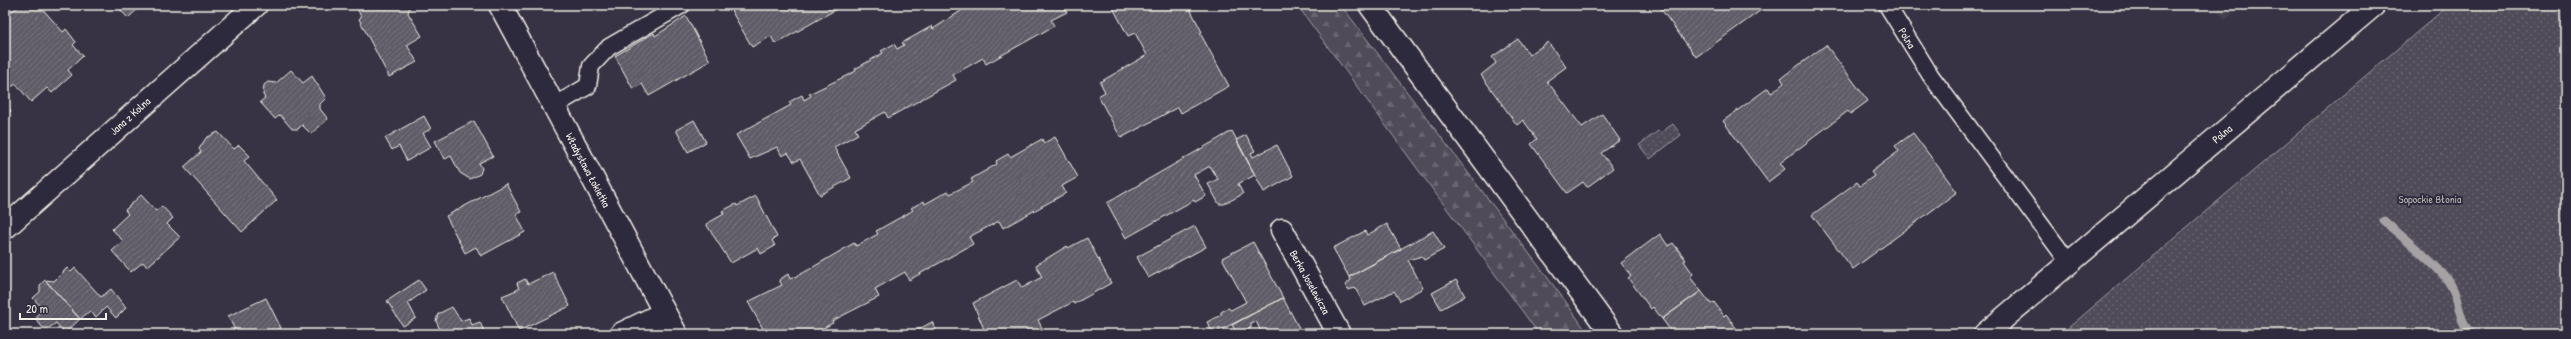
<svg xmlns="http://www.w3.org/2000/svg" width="2571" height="339" font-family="'Patrick Hand',sans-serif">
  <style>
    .built { fill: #433f4e }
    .forest { fill: url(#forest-firs); stroke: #a29ea0 }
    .park { fill: url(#park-dots); stroke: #a29ea0 }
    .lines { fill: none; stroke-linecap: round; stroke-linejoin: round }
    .stream { stroke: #a6a2a4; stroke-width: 9 }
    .building { fill: url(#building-hatch); stroke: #f4f1e8 }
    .service-casing { stroke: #f4f1e8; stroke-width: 19 }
    .minor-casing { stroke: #f4f1e8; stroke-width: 25 }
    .tertiary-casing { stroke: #f4f1e8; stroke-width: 25 }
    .service { stroke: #2f2a3d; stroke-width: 16 }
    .minor { stroke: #2f2a3d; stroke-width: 22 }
    .tertiary { stroke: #2f2a3d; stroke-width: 22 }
    .labels { text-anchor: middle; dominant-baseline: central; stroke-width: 4; stroke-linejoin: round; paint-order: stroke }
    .street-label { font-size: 11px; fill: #f4f1e8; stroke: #2f2a3d }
    .park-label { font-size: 11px; fill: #bbb7b6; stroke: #2f2a3d }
  </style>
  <defs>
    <pattern id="forest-firs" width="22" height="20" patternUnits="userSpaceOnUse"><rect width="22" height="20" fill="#504b59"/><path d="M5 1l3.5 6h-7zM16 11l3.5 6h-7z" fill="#6a6571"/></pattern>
    <pattern id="park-dots" width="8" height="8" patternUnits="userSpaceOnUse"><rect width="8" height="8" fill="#504b59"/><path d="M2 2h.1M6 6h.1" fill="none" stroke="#6a6571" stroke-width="1.8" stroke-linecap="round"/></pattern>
    <pattern id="building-hatch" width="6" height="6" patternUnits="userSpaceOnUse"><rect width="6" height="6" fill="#5f5c67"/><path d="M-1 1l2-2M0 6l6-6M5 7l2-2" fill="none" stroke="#77747d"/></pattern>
  </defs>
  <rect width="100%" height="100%" fill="#373244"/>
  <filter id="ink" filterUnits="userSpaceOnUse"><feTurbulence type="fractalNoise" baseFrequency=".025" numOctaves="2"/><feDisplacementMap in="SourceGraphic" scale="8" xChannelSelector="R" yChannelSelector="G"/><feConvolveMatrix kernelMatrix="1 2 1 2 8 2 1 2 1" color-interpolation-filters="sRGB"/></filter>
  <g filter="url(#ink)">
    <path class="built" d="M2214,5H2244L2225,20Z"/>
    <path class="forest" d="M1297,5H1341L1566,302L1588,334H1539Z"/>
    <path class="park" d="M2449,5H2566V334H2061Z
      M1673,124L1681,135L1650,159L1639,145L1658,131L1660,133Z"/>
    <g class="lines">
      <path class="stream" d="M2384,221C2404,239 2429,257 2446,278C2460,294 2457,320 2471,334"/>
    </g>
    <path class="building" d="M22,5H39L63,32L66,29L76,42L73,45L83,56L68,70L72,75L52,93L47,88L31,102L16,84L11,87L5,86V15Z
      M116,5H142L128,18Z
      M359,5H375L377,9L385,5H410L408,13L422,36L407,45L417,62L389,77L359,19L361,17L358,10Z
      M622,5H631L624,9Z
      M728,5H833L835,10L775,44L771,36L752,47Z
      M970,5H1063L1067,12L1051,20L1054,26L986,64L983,58L953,75L956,80L888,118L885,112L855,129L858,134L834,147L851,178L820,195L800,159L794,162L788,153L782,156L777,147L750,159L736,135L791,105L789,102L802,95L804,100L811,96L809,94L856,71L855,69L883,53L881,51L894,44L897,49L904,45L902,43L932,26L933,29Z
      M1118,5H1188L1202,32L1200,33L1229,86L1181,113L1178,107L1121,138L1098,96L1105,92L1100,82L1147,55L1135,33L1128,36L1113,8Z
      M1658,5H1768L1696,57Z
      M686,16L710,61L649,96L642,84L633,89L615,56L654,33L655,36Z
      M1518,39L1529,55L1548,42L1566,67L1547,81L1582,127L1602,114L1620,140L1601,153L1613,168L1587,187L1583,182L1567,193L1531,144L1537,139L1523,120L1517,125L1481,75L1496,63L1492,57Z
      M1826,45L1868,101L1850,114L1848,111L1780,163L1785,169L1768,182L1723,121L1768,88L1771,93L1774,91L1784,83L1781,78Z
      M291,70L303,83L312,76L326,98L320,104V109L328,119L311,134L302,125L298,129H292L280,115L275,119L260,102L265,98L263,95L264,85L268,82L276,83Z
      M5,104L11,111L5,116Z
      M424,116L431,129L423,133L431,147L407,161L399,146L392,150L385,138Z
      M694,120L706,142L688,152L676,130Z
      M474,121L493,156L479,163L482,168L480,174L470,179L460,173L451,156L445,159L435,141Z
      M1232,131L1255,175L1238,184L1243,194L1224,204H1219L1208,184L1218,179L1210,166L1194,175L1206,196L1195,202L1194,200L1126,238L1107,203Z
      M218,132L234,149L239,145L250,156L244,161L277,200L242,232L184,167L201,152L199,149L206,138Z
      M1913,133L1957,192L1853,269L1812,215L1857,182L1860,186L1874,176L1871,172L1899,151L1895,146Z
      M1246,135L1255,151L1251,153L1253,157L1277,145L1293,176L1264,192L1236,140Z
      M1055,137L1078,177L1062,186L1066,193L1003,228L999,221L969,237L973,244L909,280L905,272L875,289L879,297L832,321L833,323L812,334H766L748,302L782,285L779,280L788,274L790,279L803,273L854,243L856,246L878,234L876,231L910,212L913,210L911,208L924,201L925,204L948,191L950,194L973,182L971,179L997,164L996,161L1008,154L1010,157L1042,139L1044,143Z
      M506,184L521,212L516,214L525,232L481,256L476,247L465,253L446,216Z
      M141,195L156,211L162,206L173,218L167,224L180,237L147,267L143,262L131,272L112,251L123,241L112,229L128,214L125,210Z
      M756,196L777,237L772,240L775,246L761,254L758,248L731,263L706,224L724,214L722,211L736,204L737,206Z
      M1387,224L1401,249L1349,277L1333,248L1365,231L1367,235Z
      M1195,226L1206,247L1148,278L1137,257Z
      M1433,231L1444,249L1424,260L1422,256L1408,260L1423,288L1400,301L1394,291L1365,306L1355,288L1348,290L1345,285L1351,280L1349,277Z
      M1660,234L1668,246L1673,243L1686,260L1684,261L1693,274L1690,277L1701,291L1662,319L1653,307L1651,309L1628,278L1631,276L1621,263Z
      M1087,238L1111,283L1074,304L1073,302L1038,320L1044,332L1040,334H986L973,303L1017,280L1022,288L1042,277L1036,265L1067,246L1068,248Z
      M1253,242L1283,298L1213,334L1207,322L1221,315V312L1228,308L1231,310L1246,302L1222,258Z
      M67,268L71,272L75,268L101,297L111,289L126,308L116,318L106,307L96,317L90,311L80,319L45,280L54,281Z
      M553,272L570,306L519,331L502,296L519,289L517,283L525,279L528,284Z
      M45,280L80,319L65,333L56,323L49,328H43L37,321V315L43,309L33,298L40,292V285Z
      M419,280L426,290L408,303L416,318L403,326L387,301Z
      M1456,280L1465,296L1441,309L1432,293Z
      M1701,291L1711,304L1714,302L1724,316L1726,314L1739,332L1736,334H1670L1671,331L1662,319Z
      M266,298L281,328L269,334H237L228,316Z
      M1283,298L1299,328L1287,334H1262L1256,321L1251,323V328L1237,334L1232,325Z
      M452,307L461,321L469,318L472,325L480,322L485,334H436L441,332L436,321L438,314Z
      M932,322L938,334H910Z"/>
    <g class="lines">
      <defs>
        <path id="service" d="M1887,5L1931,76L2070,264
          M554,106L588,86L591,66L609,47L682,5"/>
        <path id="minor" d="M1370,5L1612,334
          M1282,230L1339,334
          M621,334L664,313"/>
        <path id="tertiary" d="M500,5L676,334
          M5,228L256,5
          M1985,334L2374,5"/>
      </defs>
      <use href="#service" class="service-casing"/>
      <use href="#minor" class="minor-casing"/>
      <use href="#tertiary" class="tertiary-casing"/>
      <use href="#service" class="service"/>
      <use href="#minor" class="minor"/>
      <use href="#tertiary" class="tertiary"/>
    </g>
  </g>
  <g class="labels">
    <g class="street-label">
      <text transform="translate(1907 38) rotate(59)">Polna</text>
      <text transform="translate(130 116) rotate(-42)">Jana z Kolna</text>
      <text transform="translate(2222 134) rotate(-40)">Polna</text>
      <text transform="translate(588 170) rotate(62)">Władysława Łokietka</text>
      <text transform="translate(1310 282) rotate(61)">Berka Joselewicza</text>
    </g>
    <g class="park-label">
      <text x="2430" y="199">Sopockie Błonia</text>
    </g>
  </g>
  <rect width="2571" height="339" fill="none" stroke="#2f2a3d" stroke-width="20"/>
  <rect x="10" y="10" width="2551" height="319" fill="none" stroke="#f4f1e8" stroke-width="1.5" filter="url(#ink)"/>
  <path d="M20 313v6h86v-6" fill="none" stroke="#f4f1e8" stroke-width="2"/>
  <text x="26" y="313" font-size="12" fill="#f4f1e8" stroke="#2f2a3d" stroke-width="3" paint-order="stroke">20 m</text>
</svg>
